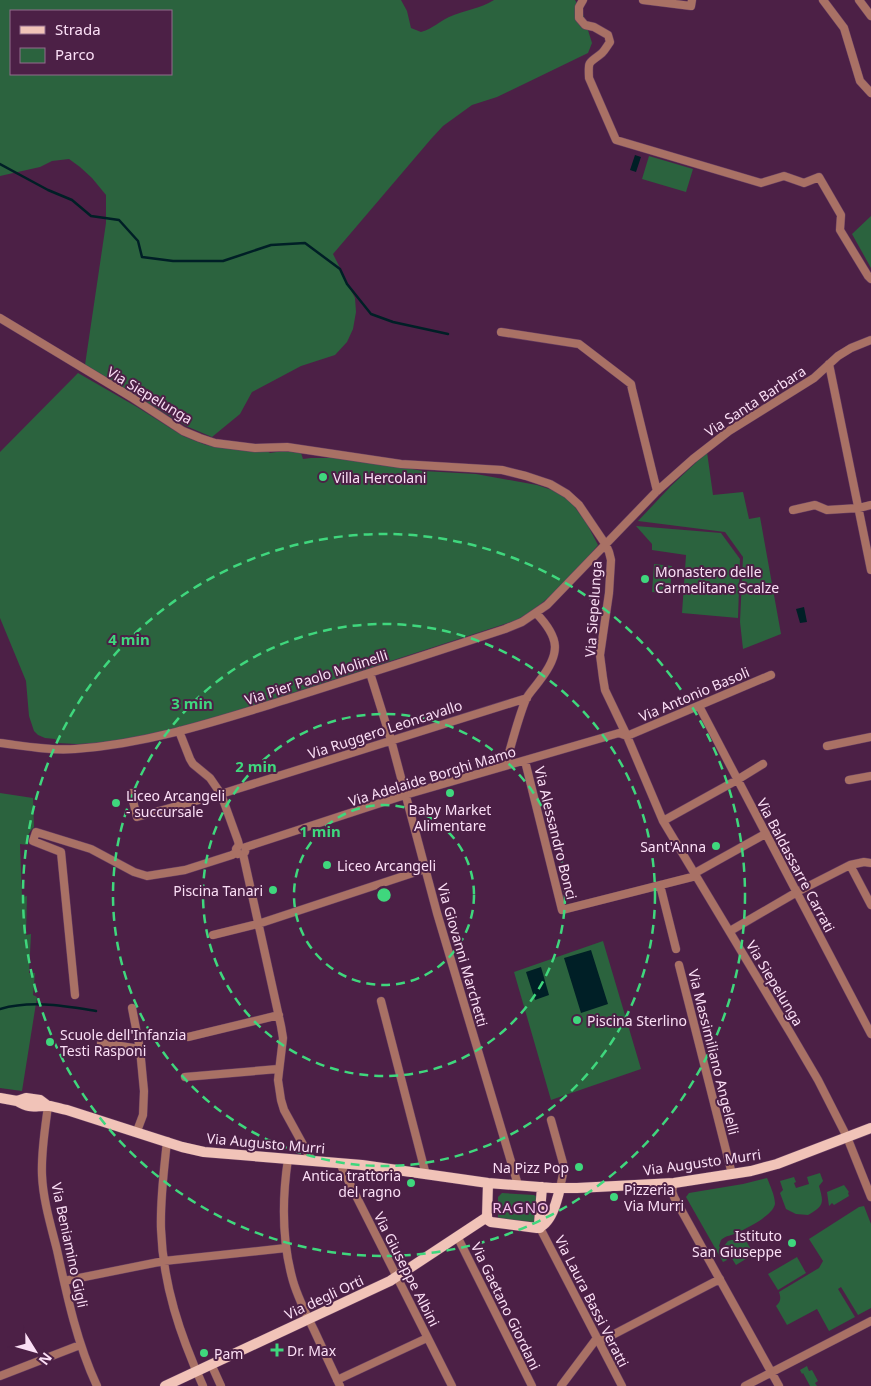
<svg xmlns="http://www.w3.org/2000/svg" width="871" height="1386" font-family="'Noto Sans',sans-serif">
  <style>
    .green { fill: #2b633e; fill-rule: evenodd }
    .water { fill: #001f26 }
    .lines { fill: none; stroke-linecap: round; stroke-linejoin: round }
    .stream { stroke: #001f26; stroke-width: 2.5 }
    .minor-casing { stroke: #683f62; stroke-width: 9 }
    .major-casing { stroke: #683f62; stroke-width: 11 }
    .minor { stroke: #a97165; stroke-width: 8 }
    .major { stroke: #f1c3b8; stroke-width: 10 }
    .ring { fill: none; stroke: #3fd77d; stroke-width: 2.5; stroke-dasharray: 9 6 }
    .poi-dot { fill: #3fd77d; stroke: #4c2046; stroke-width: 2 }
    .labels { text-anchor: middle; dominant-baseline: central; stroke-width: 4; stroke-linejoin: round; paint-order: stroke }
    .street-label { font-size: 14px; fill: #fbdff6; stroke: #4c2046 }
    .poi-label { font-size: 14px; fill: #fbdff6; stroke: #4c2046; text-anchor: start }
    .neighbourhood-label { font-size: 15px; letter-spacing: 1px; fill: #f5beec; stroke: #4c2046 }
    .centre { fill: #3fd77d; stroke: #4c2046; stroke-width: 2.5 }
    .ring-label { font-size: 15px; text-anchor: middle; font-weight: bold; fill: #3fd77d; stroke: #4c2046; stroke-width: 4; stroke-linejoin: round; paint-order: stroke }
  </style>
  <rect width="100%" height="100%" fill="#4c2046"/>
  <path class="green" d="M0,0H401L407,11L411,28L421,32C434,28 438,22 449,17C464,10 480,9 494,0H575L583,14L592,43L588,53L497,97L472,105L443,126L431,139L333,254L355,298L356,312L353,329L347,342L335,355L301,366L252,392L240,414L212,437L186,426L85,365L106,223V195L92,178L80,167L69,159L52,161L40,167L0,176ZM11,11H171V74H11Z
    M649,156L693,169L686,192L642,179Z
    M871,216V268L852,234Z
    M78,373L137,407L183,436L206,445L267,451L270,453L283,451L301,453L303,459L311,458H350L423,471L476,474L537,485L558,492L572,503L587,524L598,545C575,574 550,601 517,620L185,728L108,743L76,744L58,743L55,739L45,738L38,735L34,731L29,716L26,681L0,618V452Z
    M707,452L713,495L743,492L749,519L760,517L781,634L743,649L740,622L743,557L725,532L638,521L671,486Z
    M636,526L721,533L740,559L738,618L682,613L686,555L652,550V544Z
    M654,564L672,566L670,594L652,592Z
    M0,793L33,798L34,827C28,833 27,837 28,845L20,844L22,897L27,896L26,935L31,934L29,973H35L33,995L37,997L22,1091L0,1088Z
    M603,941L641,1069L551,1100L514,972Z
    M820,1173L823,1181L819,1186C824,1203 824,1206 808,1215L796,1214L786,1209L780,1193L783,1190L780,1181L794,1177L796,1182L794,1183L796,1188L809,1184L807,1177Z
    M767,1178C770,1185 775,1196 775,1204C773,1215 748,1228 738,1232C732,1236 726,1235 721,1240L719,1246L727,1260L723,1262L686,1197L689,1193L743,1184Z
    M844,1185L849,1192L848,1193L849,1196L834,1205L832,1203L829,1206L827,1192Z
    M502,1193L534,1195L537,1197L536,1220L531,1224L498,1219V1197Z
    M864,1206L871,1224V1308L858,1315L841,1287L838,1289L855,1317L829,1331L817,1309L787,1325L776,1306C781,1301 781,1298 779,1292L819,1268L823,1261L809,1239L859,1207Z
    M731,1240H740L746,1241L754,1254L736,1265L724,1246L728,1241Z
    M797,1257L806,1273L778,1290L768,1274Z
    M807,1366L809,1371L812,1370L818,1381L815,1383L817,1386H810L803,1373L802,1374L800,1370Z"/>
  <path class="water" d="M635,155L641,157L636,172L630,170Z
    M804,607L807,622L800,623L796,609Z
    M591,950L608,1004L581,1013L564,958Z
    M541,967L549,995L535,1000L526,972Z"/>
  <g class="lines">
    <path class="stream" d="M0,164L48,190L72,200L91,216L119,220L138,241L142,257L173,261H223L271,245L305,243L340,269L347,284L371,314L393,322L448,334
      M0,1009C32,1000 64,1006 96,1011"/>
    <defs>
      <path id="minor" d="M583,0L579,7V18L585,25L594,27L608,35L610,42C607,46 605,50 602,53C589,64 588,59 589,78L616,140L761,183L784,176L804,183L819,177L841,215L840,230L868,276L871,279
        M643,0L691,6L692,0
        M823,0L844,28L860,81L871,93
        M859,0L871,16
        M0,318L131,397L183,431L200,438L215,443L255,448L287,447L401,464L502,470L526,476L550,484L567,494L579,505L606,545L609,552L611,560L609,593L600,655L603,678L605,690L627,736L663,821L791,1034L818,1080L847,1137L871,1197
        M501,332L579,344L626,380L631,384L632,389L657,491
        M829,364L871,570
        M793,510L815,505L827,510L859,508L871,505
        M370,673L391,740L437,913L518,1185
        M699,706L871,1034
        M179,731L190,759L193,764L210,778L221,794L238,841L239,845L236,849L238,854
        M627,736L771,675
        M0,743C24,746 51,751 75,749C147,744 217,721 285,700C358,677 432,653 505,629L522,622L547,605L657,491L693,459L729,431L814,378L838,356L851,348L871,340
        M827,746L871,737
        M525,761L562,910L696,876
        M505,766C512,744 517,721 526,699C529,693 536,686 540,680C561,653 560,638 536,613
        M849,780L871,776
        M131,793L137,817L221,794L527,698
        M663,821L737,780L763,764
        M246,847L405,795L619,733L627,736
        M246,847L245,852L243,854L281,1026L283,1038L278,1080L281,1100L284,1110L312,1161
        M850,865L871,905
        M695,873L765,834
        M660,885L676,949
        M730,931L797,892L850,865L864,862L871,863
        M213,935L258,924L425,869
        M679,965L732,1174
        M75,995L61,852L33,841L36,832L91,849L134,872L147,876L185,870L232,855L237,852
        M381,1001L426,1175
        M132,1008L140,1049L144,1091L143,1115L137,1131
        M188,1037L279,1015
        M101,1043L140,1049
        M185,1077L278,1069
        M48,1106C45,1129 41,1152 42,1175C43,1200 51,1226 57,1250C67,1296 77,1343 97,1386
        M551,1120L563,1163V1174L560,1188
        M167,1141C164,1170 160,1200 161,1229C163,1285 180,1335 203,1386
        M288,1159C282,1199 282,1242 293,1281C298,1298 306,1314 314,1330C323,1349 331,1367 340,1386
        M340,1163L345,1174L452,1386
        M674,1183L672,1191L674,1197L779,1386
        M540,1228L622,1386
        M457,1236L532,1386
        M64,1281L164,1261L286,1248
        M599,1342L720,1279
        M211,1364L221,1386
        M0,1376L80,1345
        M337,1380L427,1338
        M561,1386L597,1338
        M745,1386L871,1321"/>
      <path id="major" d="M0,1098L17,1101L26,1098L40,1100L48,1106
        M17,1101C32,1110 35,1105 50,1106C55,1107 61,1109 67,1110L182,1147L204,1152L362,1165L488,1183L552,1188H577L674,1183L751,1171L777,1164L871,1128
        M488,1183L487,1217L488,1220L491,1222L537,1228C551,1225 557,1201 560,1188
        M540,1228L539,1224L542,1187
        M165,1386L390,1281L487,1217"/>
    </defs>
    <use href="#minor" class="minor-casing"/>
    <use href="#major" class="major-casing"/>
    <use href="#minor" class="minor"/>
    <use href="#major" class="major"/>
  </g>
  <g class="ring">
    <circle cx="384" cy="895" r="90"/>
    <circle cx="384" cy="895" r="181"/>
    <circle cx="384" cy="895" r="271"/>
    <circle cx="384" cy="895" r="361"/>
  </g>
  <g class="poi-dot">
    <circle cx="323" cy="477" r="5"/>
    <circle cx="645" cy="579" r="5"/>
    <circle cx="450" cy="793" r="5"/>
    <circle cx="116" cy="803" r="5"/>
    <circle cx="716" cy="846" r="5"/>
    <circle cx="327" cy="865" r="5"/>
    <circle cx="273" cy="890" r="5"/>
    <circle cx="577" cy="1020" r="5"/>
    <circle cx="50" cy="1042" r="5"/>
    <circle cx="579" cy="1167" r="5"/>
    <circle cx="411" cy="1183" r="5"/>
    <circle cx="614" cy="1197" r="5"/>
    <circle cx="792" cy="1243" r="5"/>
    <path d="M274.5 1342.5h5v5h5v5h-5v5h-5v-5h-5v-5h5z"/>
    <circle cx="204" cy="1353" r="5"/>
  </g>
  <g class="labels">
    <g class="street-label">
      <text transform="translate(150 395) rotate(31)">Via Siepelunga</text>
      <text transform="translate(755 401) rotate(-33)">Via Santa Barbara</text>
      <text transform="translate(593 609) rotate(-86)">Via Siepelunga</text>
      <text transform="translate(316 677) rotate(-18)">Via Pier Paolo Molinelli</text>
      <text transform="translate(694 694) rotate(-23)">Via Antonio Basoli</text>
      <text transform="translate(385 729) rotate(-18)">Via Ruggero Leoncavallo</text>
      <text transform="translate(432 776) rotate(-17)">Via Adelaide Borghi Mamo</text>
      <text transform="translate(556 833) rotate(76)">Via Alessandro Bonci</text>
      <text transform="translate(796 865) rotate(62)">Via Baldassarre Carrati</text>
      <text transform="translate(463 955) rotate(74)">Via Giovanni Marchetti</text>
      <text transform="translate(775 983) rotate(59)">Via Siepelunga</text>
      <text transform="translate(714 1052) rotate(76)">Via Massimiliano Angelelli</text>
      <text transform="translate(266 1143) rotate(5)">Via Augusto Murri</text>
      <text transform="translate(702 1162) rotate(-8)">Via Augusto Murri</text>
      <text transform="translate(70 1245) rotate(78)">Via Beniamino Gigli</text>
      <text transform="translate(407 1269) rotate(63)">Via Giuseppe Albini</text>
      <text transform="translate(324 1297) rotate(-25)">Via degli Orti</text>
      <text transform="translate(592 1301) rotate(63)">Via Laura Bassi Veratti</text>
      <text transform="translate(506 1306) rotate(64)">Via Gaetano Giordani</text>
    </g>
    <g class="poi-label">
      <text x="333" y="477">Villa Hercolani</text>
      <text x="655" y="571">Monastero delle<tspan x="655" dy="16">Carmelitane Scalze</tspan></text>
      <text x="126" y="795">Liceo Arcangeli<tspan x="126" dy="16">- succursale</tspan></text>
      <text x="450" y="809" text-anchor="middle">Baby Market<tspan x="450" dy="16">Alimentare</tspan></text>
      <text x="706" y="846" text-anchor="end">Sant'Anna</text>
      <text x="337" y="865">Liceo Arcangeli</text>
      <text x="263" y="890" text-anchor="end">Piscina Tanari</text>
      <text x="587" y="1020">Piscina Sterlino</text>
      <text x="60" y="1034">Scuole dell'Infanzia<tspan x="60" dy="16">Testi Rasponi</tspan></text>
      <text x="569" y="1167" text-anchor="end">Na Pizz Pop</text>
      <text x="401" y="1175" text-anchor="end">Antica trattoria<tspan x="401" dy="16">del ragno</tspan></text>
      <text x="624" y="1189">Pizzeria<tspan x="624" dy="16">Via Murri</tspan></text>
      <text x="782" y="1235" text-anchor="end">Istituto<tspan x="782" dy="16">San Giuseppe</tspan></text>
      <text x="287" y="1350">Dr. Max</text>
      <text x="214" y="1353">Pam</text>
    </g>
    <g class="neighbourhood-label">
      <text x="521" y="1207">RAGNO</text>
    </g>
  </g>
  <circle cx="384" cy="895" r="8" class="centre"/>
  <g class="ring-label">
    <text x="129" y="645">4 min</text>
    <text x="192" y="709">3 min</text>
    <text x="256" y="772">2 min</text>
    <text x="320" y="837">1 min</text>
  </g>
  <rect x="10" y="10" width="162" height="65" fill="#4c2046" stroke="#926c8c"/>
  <rect x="20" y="26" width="25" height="8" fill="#f1c3b8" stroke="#926c8c"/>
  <text x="55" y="35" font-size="15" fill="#fbdff6">Strada</text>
  <rect x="20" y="48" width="25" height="15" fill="#2b633e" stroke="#926c8c"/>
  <text x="55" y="60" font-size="15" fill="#fbdff6">Parco</text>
  <g transform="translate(35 1351) rotate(127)" stroke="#4c2046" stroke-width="4" paint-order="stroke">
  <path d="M0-4L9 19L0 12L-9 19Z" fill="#fbdff6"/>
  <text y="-8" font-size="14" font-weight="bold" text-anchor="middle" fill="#fbdff6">N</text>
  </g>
</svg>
